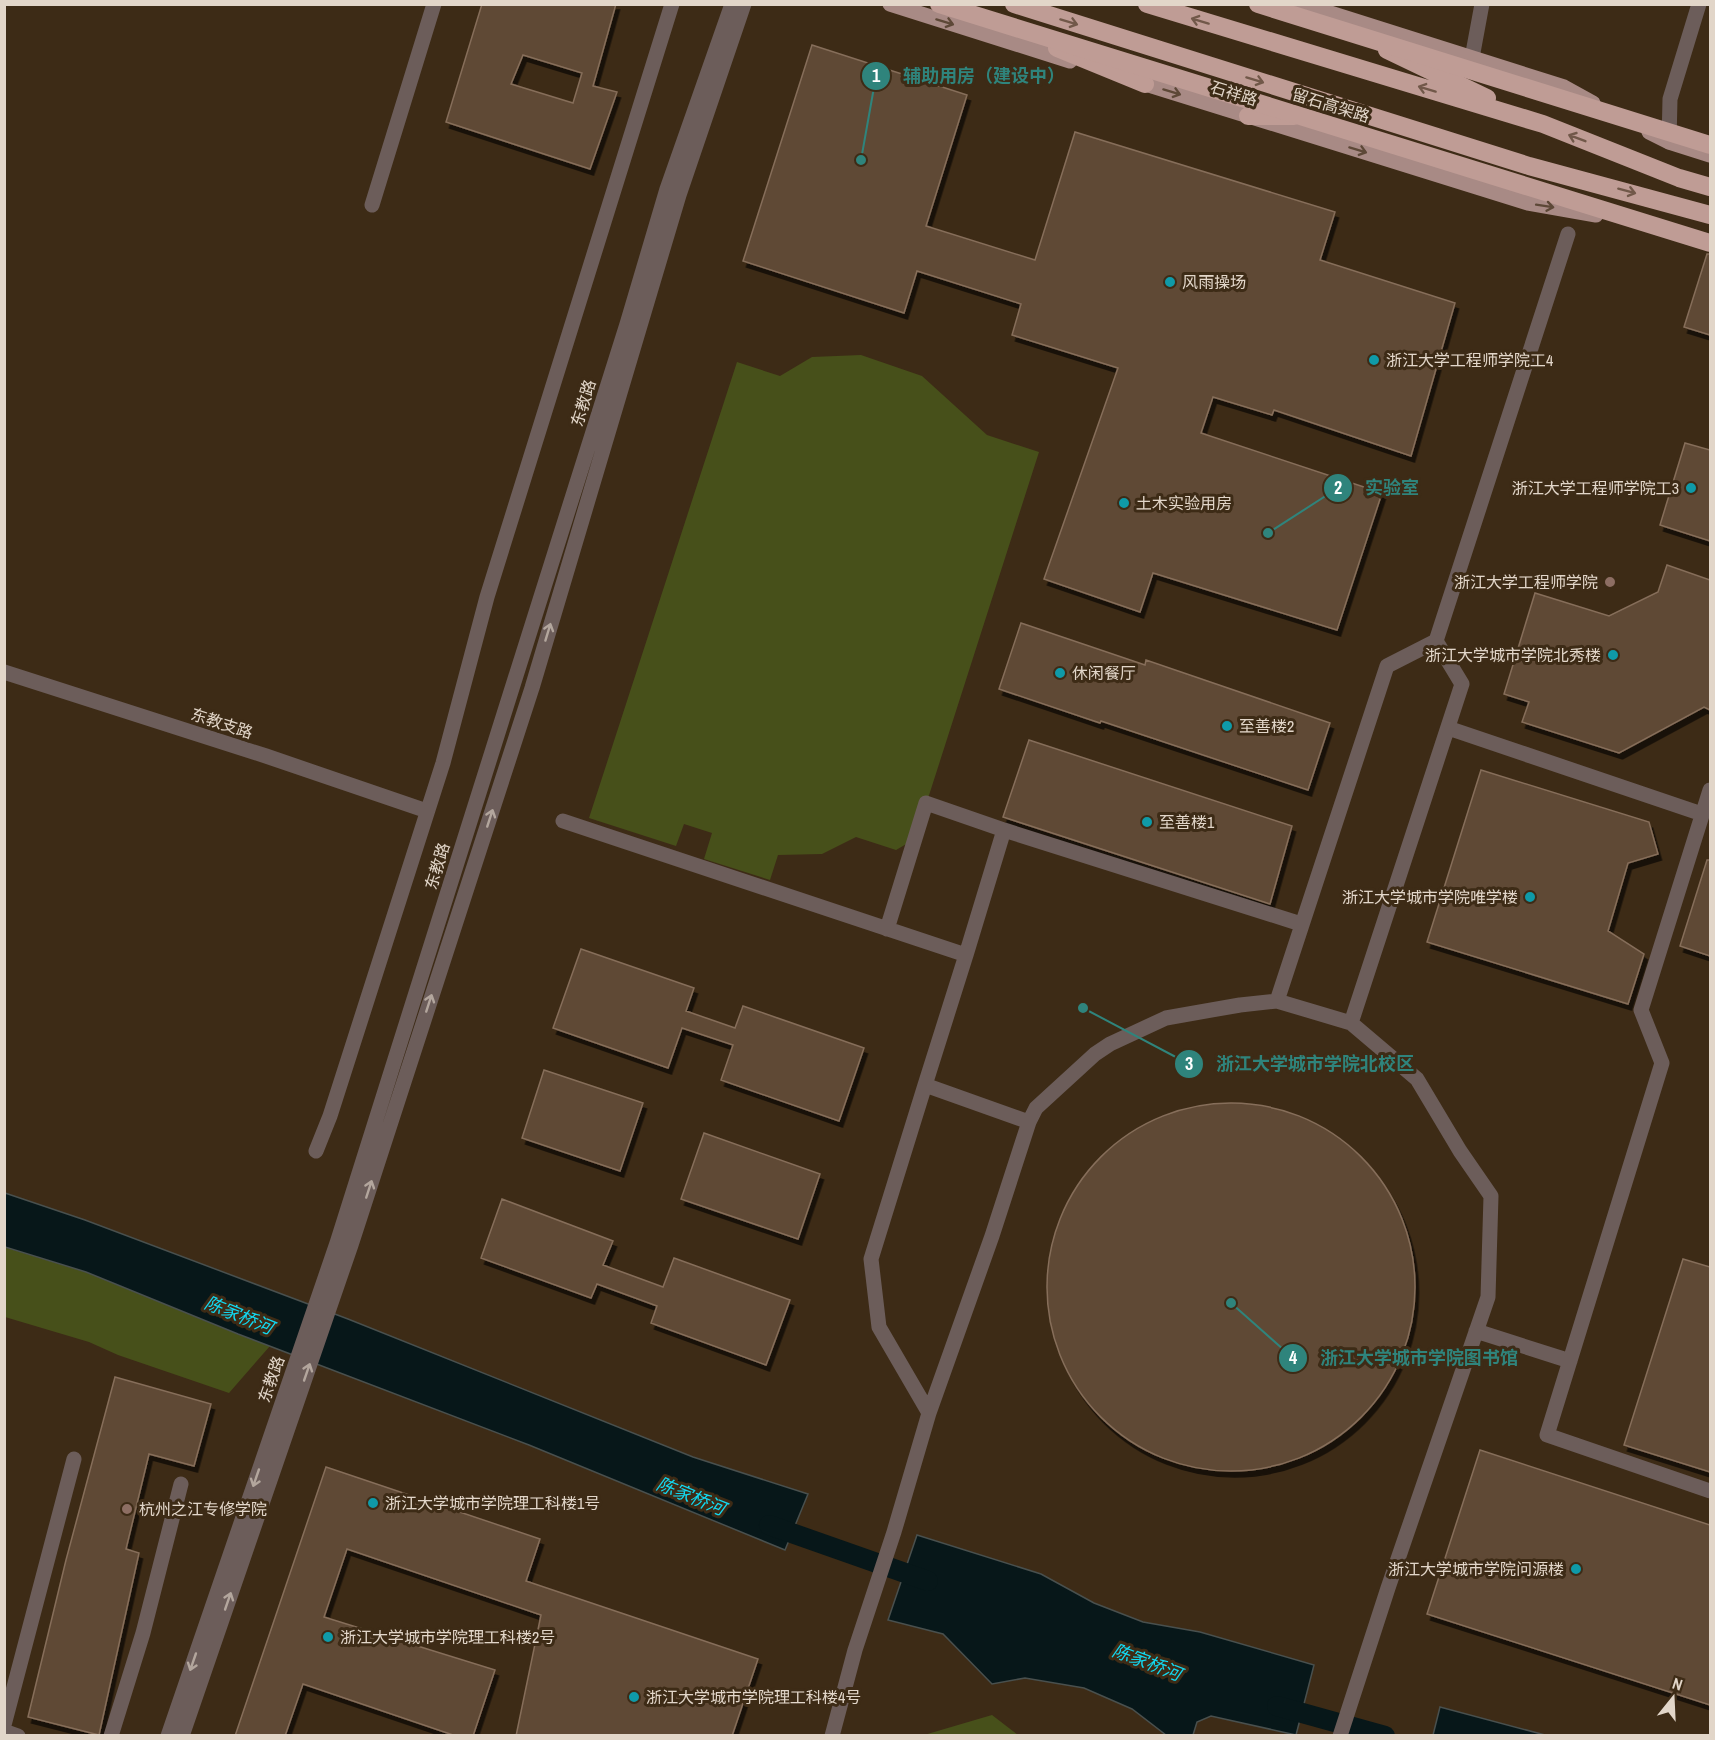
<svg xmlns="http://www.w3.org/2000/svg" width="1715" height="1740" font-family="'Archivo Narrow','Noto Sans SC',sans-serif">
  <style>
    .green { fill: #47501a }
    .water { fill: #071719; stroke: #49504e; stroke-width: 1.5 }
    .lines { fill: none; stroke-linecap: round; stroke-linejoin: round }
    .canal { stroke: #071719; stroke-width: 20 }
    .building { fill: #5f4935; stroke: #866e5a; stroke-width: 1.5; fill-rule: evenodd; filter: url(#shadow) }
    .minor { stroke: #6c5d5a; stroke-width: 15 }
    .major { stroke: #a88a85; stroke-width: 15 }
    .highway { stroke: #bf9c95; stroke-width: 18 }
    .highway-bridge { stroke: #bf9c95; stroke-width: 18 }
    .oneway { stroke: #715849 }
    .oneway2 { stroke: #5d4837 }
    .oneway3 { stroke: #b3a69d }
    .culture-dot { fill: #0f9aa8; stroke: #3d2b16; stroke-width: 2 }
    .education-dot { fill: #8d6e63; stroke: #3d2b16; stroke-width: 2 }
    .labels { text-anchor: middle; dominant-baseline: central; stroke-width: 6; stroke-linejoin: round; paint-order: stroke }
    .street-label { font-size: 16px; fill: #e2d6c9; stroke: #3d2b16 }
    .poi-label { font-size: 16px; fill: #e2d6c9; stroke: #3d2b16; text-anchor: start }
    .water-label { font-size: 18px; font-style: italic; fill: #12d9f2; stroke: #3d2b16 }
    .leader { fill: none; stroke: #2f847c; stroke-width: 2 }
    .callout-dot { fill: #2f847c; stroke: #3d2b16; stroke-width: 2 }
    .mark-label { font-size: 18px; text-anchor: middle; font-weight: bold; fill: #fff }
    .callout-label { font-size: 18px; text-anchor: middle; font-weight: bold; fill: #2f847c; stroke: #3d2b16; stroke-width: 6; stroke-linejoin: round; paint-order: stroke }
  </style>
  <defs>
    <filter id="shadow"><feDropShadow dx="3.5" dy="6" stdDeviation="0" flood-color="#0009"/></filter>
  </defs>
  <rect width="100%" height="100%" fill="#3d2b16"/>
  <path class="green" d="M861,355L922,376L987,435L1039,452L915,839L896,850L856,837L822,854L778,855L770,880L704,859L712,833L684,824L676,846L589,818L737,362L780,376L812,357Z
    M4,1247L86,1272L270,1346L229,1393L118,1355L89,1342L5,1317Z
    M992,1715L1018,1735H924Z"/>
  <path class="water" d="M5,1193L85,1220L348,1319L693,1457L808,1494L785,1550L529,1445L238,1334L86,1272L5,1247Z
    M917,1535L1041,1574L1094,1603L1143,1622L1200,1632L1314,1665L1296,1735L1211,1716L1197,1722L1193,1735H1166L1132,1709L1084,1688L1025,1678L992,1684L943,1634L888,1620Z
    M1440,1707L1545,1735H1433Z"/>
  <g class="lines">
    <path class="canal" d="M769,1525L928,1581
      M1277,1706L1385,1736"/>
  </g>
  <path class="building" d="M482,4H616L593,86L617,92L590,169L446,122ZM523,55L582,73L573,103L511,84Z
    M812,45L967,95L926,226L1035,260L1075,132L1335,212L1320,260L1455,303L1411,456L1274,410L1272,415L1213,397L1201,433L1382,493L1337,630L1153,573L1140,612L1044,579L1118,368L1012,335L1021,304L917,271L904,313L743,261Z
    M1707,254H1710V335L1684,327Z
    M1685,443L1710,450V541L1660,525Z
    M1667,565L1710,580V710L1704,707L1619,753L1522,722L1529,702L1504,694L1535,593L1609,616L1658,592Z
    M1021,623L1145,665L1146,660L1330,723L1308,790L1101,721L1100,723L999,689Z
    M1029,740L1292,826L1270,904L1003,817Z
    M1481,770L1649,822L1658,854L1628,863L1608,931L1644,954L1628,1004L1427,942Z
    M1707,860H1710V956L1680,946Z
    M581,949L694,988L686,1011L735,1028L743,1006L864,1048L839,1121L721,1080L733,1045L682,1028L668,1068L553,1028Z
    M544,1070L643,1103L620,1171L522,1138Z
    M1047 1287a184 184 0 1 1 368 0a184 184 0 1 1-368 0Z
    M704,1133L820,1174L798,1239L681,1199Z
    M502,1199L613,1241L603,1265L663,1287L674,1258L790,1300L766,1365L651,1323L657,1306L597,1284L591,1298L481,1258Z
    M1683,1259L1710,1267V1472L1624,1445Z
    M115,1377L211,1404L194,1466L149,1454L126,1549L139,1553L99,1735L28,1717L66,1560Z
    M1480,1450L1710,1525V1705L1427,1614Z
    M326,1467L540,1539L526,1581L758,1659L732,1736H516L541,1615L347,1549L324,1617L495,1670L473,1736H456L303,1684L285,1736H235Z"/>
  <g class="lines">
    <path class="minor" d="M1472,58L1482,4
      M1669,142L1670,99L1699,4
      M372,205L434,4
      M4,672L266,756L427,811
      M1448,728L1702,814
      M1710,790L1641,1010L1662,1063L1547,1435L1710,1491
      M563,821L966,955L925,1085
      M1004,830L1301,924
      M887,929L926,803L1004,830L966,955
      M1277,1001L1387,666L1436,641L1568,234
      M1351,1023L1462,684L1436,641
      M316,1151L330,1116L443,763L487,597L672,4
      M1476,1331L1570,1361
      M929,1413L879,1327L871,1259L925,1085L1029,1122
      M4,1725L74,1459
      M4,1731L18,1736
      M111,1736L143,1633L181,1484
      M168,1736L337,1243L627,324L667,189L732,4
      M182,1736L351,1245L532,688L679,195L744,4
      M832,1736L855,1650L894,1532L929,1413L992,1236L1029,1122L1036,1108L1095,1054L1110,1044L1166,1018L1240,1005L1277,1001L1351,1023L1417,1079L1460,1151L1491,1196L1488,1297L1388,1588L1340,1736"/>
    <path class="major" d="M890,4L1070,61
      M1302,4L1564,87L1593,103
      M1136,81L1528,203L1596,215
      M1649,132L1669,142L1710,155"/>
    <path class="highway" d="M1014,4L1529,166L1710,215
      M1147,4L1543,124L1679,178L1710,187
      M1057,48L1145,84
      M1387,50L1487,98
      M1248,116H1294"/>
    <path class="highway-bridge" d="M939,4L1710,243
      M1258,4L1710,145"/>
  </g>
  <defs><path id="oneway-shaft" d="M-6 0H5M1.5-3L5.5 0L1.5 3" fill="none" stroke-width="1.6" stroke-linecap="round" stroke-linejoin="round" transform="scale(1.5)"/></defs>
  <g class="oneway">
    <use href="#oneway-shaft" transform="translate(1200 21) rotate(-163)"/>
    <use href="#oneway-shaft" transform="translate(1069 22) rotate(17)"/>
    <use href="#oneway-shaft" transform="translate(1255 80) rotate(17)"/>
    <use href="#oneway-shaft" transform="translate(1427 89) rotate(-163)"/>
    <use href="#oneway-shaft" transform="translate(1577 138) rotate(-159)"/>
    <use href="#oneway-shaft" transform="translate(1627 191) rotate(15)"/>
  </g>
  <g class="oneway2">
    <use href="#oneway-shaft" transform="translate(945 22) rotate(17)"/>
    <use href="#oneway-shaft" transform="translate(1172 92) rotate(17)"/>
    <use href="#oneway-shaft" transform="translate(1358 150) rotate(17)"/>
    <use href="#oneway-shaft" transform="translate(1545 206) rotate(9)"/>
  </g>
  <g class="oneway3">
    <use href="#oneway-shaft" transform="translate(548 632) rotate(-73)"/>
    <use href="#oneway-shaft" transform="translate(490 818) rotate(-72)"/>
    <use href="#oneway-shaft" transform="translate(429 1003) rotate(-72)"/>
    <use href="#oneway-shaft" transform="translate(369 1189) rotate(-72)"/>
    <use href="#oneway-shaft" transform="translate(307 1372) rotate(-71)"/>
    <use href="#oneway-shaft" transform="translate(256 1478) rotate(109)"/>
    <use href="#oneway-shaft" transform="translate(228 1601) rotate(-71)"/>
    <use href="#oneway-shaft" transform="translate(193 1662) rotate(109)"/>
  </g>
  <g class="culture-dot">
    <circle cx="1170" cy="282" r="6"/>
    <circle cx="1374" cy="360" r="6"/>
    <circle cx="1691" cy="488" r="6"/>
    <circle cx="1124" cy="503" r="6"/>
    <circle cx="1613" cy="655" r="6"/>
    <circle cx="1060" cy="673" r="6"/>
    <circle cx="1227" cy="726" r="6"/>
    <circle cx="1147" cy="822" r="6"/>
    <circle cx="1530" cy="897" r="6"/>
    <circle cx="373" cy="1503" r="6"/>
    <circle cx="1576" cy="1569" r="6"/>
    <circle cx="328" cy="1637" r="6"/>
    <circle cx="634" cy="1697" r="6"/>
  </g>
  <g class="education-dot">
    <circle cx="1610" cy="582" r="6"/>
    <circle cx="127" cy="1509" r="6"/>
  </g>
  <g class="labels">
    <g class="street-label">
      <text transform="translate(1234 93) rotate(17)">石祥路</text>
      <text transform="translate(1331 105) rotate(17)">留石高架路</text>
      <text transform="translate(583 403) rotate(-73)">东教路</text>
      <text transform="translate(222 723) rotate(18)">东教支路</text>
      <text transform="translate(437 866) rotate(-73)">东教路</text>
      <text transform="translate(271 1379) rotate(-71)">东教路</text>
    </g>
    <g class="poi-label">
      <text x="1182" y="282">风雨操场</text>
      <text x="1386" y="360">浙江大学工程师学院工4</text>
      <text x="1679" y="488" text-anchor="end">浙江大学工程师学院工3</text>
      <text x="1136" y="503">土木实验用房</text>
      <text x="1598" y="582" text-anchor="end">浙江大学工程师学院</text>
      <text x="1601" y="655" text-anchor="end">浙江大学城市学院北秀楼</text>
      <text x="1072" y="673">休闲餐厅</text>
      <text x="1239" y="726">至善楼2</text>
      <text x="1159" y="822">至善楼1</text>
      <text x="1518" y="897" text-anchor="end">浙江大学城市学院唯学楼</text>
      <text x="385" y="1503">浙江大学城市学院理工科楼1号</text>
      <text x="139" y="1509">杭州之江专修学院</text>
      <text x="1564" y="1569" text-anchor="end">浙江大学城市学院问源楼</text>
      <text x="340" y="1637">浙江大学城市学院理工科楼2号</text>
      <text x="646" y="1697">浙江大学城市学院理工科楼4号</text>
    </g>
    <g class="water-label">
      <text transform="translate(239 1315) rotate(22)">陈家桥河</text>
      <text transform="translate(691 1496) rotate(22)">陈家桥河</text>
      <text transform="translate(1147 1662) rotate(21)">陈家桥河</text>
    </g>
  </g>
  <path class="leader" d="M861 160L876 76M1268 533L1338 488M1083 1008L1189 1064M1231 1303L1293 1358"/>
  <g class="callout-dot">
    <circle cx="861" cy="160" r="6"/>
    <circle cx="1268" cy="533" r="6"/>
    <circle cx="1083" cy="1008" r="6"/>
    <circle cx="1231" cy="1303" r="6"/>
    <circle cx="876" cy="76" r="15"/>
    <circle cx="1338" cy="488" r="15"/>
    <circle cx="1189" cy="1064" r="15"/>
    <circle cx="1293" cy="1358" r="15"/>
  </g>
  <g class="mark-label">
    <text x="876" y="82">1</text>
    <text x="1338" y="494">2</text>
    <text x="1189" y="1070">3</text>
    <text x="1293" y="1364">4</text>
  </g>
  <g class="callout-label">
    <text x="984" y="82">辅助用房（建设中）</text>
    <text x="1392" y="494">实验室</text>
    <text x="1315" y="1070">浙江大学城市学院北校区</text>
    <text x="1419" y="1364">浙江大学城市学院图书馆</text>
  </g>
  <rect width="1715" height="1740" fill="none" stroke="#e2d6c9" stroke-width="12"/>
  <g transform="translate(1673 1698) rotate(18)" stroke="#3d2b16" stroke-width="4.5" paint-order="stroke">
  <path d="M0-4.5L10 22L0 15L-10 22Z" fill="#e2d6c9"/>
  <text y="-9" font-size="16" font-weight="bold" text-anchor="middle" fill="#e2d6c9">N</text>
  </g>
</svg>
